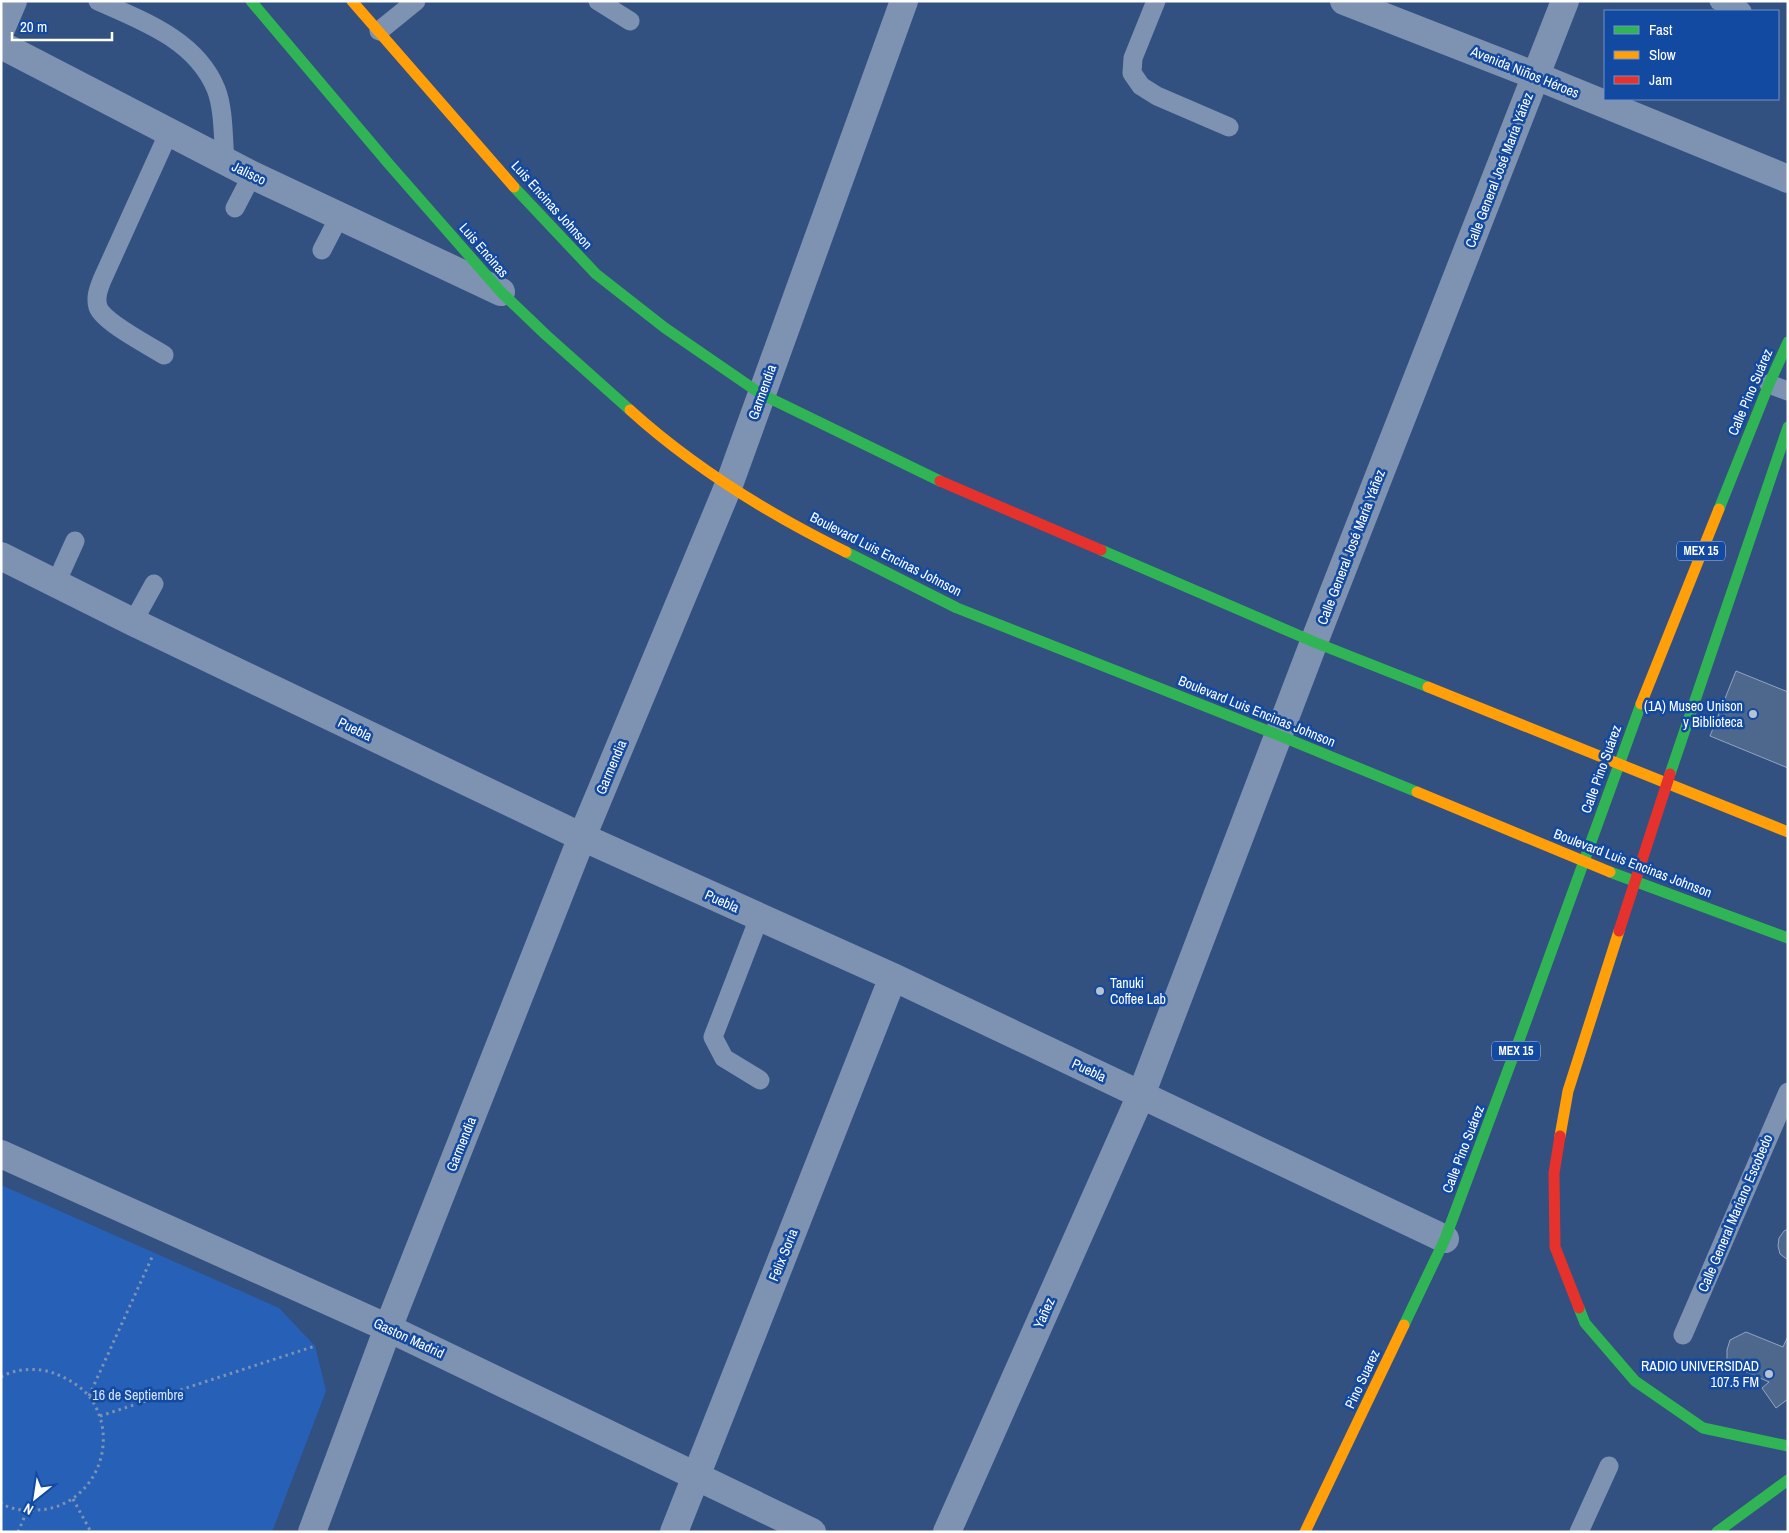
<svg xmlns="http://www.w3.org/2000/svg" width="1789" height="1533" font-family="'Archivo Narrow',sans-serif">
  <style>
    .green { fill: #2760b7 }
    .building { fill: #4e678d; stroke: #93a4bf }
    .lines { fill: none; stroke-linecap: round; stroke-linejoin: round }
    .path { stroke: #7e92b1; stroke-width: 3; stroke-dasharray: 2.5 4; stroke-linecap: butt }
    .lane { stroke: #7e92b1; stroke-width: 19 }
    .street { stroke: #7e92b1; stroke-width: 28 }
    .fast { stroke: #30b455; stroke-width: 11 }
    .slow { stroke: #ff9f0a; stroke-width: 11 }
    .jam { stroke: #e5322d; stroke-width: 11 }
    .poi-dot { fill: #b7c2d3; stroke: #1249a1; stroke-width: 2 }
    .labels { text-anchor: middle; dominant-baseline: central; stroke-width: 5; stroke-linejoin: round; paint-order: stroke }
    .shield { fill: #1249a1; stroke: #b8c8e3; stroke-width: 1 }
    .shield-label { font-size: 12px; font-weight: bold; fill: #fff }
    .street-label { font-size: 14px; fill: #fff; stroke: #1249a1 }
    .poi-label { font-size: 14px; fill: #fff; stroke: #1249a1; text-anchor: end }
    .park-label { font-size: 14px; fill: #d5e5fe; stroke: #1249a1 }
  </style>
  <rect width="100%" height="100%" fill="#325181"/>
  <path class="green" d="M1,1185L279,1308L315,1346L326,1391L272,1532H1Z"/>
  <path class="building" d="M1736,671L1788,692V768L1710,736Z
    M1788,1229V1260L1780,1254L1778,1246L1779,1238L1784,1231Z
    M1746,1332L1783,1347L1788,1336V1399L1776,1408L1762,1388L1769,1382L1731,1365L1727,1359V1350L1730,1340Z"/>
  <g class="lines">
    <path class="path" d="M1,1377C16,1368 40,1367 56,1374C68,1379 79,1385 88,1395C95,1403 100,1415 102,1425C110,1467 81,1508 38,1510C26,1511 11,1510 1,1503
      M89,1396L153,1255
      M100,1416L315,1346
      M73,1499L91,1532
      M18,1532L27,1511"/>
    <path class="lane" d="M98,1C143,21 196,40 216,89C224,109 223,139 225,161
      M598,1L630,21
      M1156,1L1133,58L1132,73L1141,86L1157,96L1229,127
      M1719,1L1742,11
      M379,31L416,1
      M235,208L252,175
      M322,250L339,217
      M164,355C150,346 103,322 98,307C95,297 99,288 102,280L169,132
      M1769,384L1788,391
      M56,583L75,541
      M133,622L154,584
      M759,918L713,1037L724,1058L760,1080
      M1683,1335L1788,1092
      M1579,1532L1609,1466"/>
    <path class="street" d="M1344,1L1536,76L1788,179
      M1,29L13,1
      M1,45L252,175L501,292
      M1,556L133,622L582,837L893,977L1445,1239
      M1,1154L388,1328L812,1532
      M312,1532L388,1328L582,837L730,482L904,1
      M674,1532L893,977
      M947,1532L1141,1095L1314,642L1565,1"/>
    <path class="fast" d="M251,1L388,163L501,292L546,335L630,410
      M514,187L596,274L665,328L761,394L940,481
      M1719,509L1769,384L1788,342
      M1101,550L1314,642L1428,687
      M846,552L957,608L1278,735L1417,792
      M1670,774L1788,427
      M1610,872L1788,938
      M1579,1308L1585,1323L1635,1381L1703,1428L1788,1446
      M1404,1325L1445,1239L1517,1046L1641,704
      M1717,1532L1788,1480"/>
    <path class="slow" d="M352,1L514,187
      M630,410C694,468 769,514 846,552
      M1428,687L1788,832
      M1641,704L1719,509
      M1417,792L1610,872
      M1560,1136L1568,1091L1619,931
      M1305,1532L1404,1325"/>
    <path class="jam" d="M940,481L1101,550
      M1619,931L1670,774
      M1560,1136L1554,1173L1555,1247L1579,1308"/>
  </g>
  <g class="poi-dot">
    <circle cx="1753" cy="714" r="5"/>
    <circle cx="1100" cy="991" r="5"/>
    <circle cx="1769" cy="1374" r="5"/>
  </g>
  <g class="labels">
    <g class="shield">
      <rect x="1677" y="541.5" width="48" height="19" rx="4"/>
      <rect x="1492" y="1041.5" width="48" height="19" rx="4"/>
    </g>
    <g class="shield-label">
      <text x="1701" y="551">MEX 15</text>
      <text x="1516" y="1051">MEX 15</text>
    </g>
    <g class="street-label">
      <text transform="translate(1525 72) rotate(22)">Avenida Niños Héroes</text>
      <text transform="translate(1499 170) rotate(-69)">Calle General José María Yáñez</text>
      <text transform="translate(249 173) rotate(26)">Jalisco</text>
      <text transform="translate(552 205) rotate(48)">Luis Encinas Johnson</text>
      <text transform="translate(484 250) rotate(49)">Luis Encinas</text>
      <text transform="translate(762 392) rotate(-70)">Garmendia</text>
      <text transform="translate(1750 392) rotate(-67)">Calle Pino Suárez</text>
      <text transform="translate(1351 547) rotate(-69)">Calle General José María Yáñez</text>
      <text transform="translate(886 554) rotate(27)">Boulevard Luis Encinas Johnson</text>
      <text transform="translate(1257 711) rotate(22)">Boulevard Luis Encinas Johnson</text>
      <text transform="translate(355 729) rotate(26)">Puebla</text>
      <text transform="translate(611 767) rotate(-67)">Garmendia</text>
      <text transform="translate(1601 769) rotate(-70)">Calle Pino Suárez</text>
      <text transform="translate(1633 863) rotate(21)">Boulevard Luis Encinas Johnson</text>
      <text transform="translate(722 901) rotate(24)">Puebla</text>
      <text transform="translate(1089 1070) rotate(25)">Puebla</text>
      <text transform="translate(461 1144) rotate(-68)">Garmendia</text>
      <text transform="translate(1463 1149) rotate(-69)">Calle Pino Suárez</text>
      <text transform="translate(1735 1213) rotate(-67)">Calle General Mariano Escobedo</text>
      <text transform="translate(783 1255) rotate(-68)">Felix Soria</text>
      <text transform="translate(1044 1313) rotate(-66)">Yañez</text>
      <text transform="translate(409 1338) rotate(25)">Gaston Madrid</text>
      <text transform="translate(1362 1379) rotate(-65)">Pino Suarez</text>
    </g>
    <g class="poi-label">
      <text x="1743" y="706">(1A) Museo Unison<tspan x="1743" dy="16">y Biblioteca</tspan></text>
      <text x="1110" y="983" text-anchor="start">Tanuki<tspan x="1110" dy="16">Coffee Lab</tspan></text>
      <text x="1759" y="1366">RADIO UNIVERSIDAD<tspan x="1759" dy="16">107.5 FM</tspan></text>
    </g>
    <g class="park-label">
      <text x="138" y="1395">16 de Septiembre</text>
    </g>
  </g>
  <rect width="1789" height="1533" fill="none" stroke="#ffffff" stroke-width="5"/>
  <rect x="1604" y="10" width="175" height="90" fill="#1249a1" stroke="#7192c7"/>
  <rect x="1614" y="26" width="25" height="8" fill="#30b455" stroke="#7192c7"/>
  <text x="1649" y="35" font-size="15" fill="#ffffff">Fast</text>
  <rect x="1614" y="51" width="25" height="8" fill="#ff9f0a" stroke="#7192c7"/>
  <text x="1649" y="60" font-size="15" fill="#ffffff">Slow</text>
  <rect x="1614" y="76" width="25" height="8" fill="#e5322d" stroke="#7192c7"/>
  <text x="1649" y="85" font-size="15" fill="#ffffff">Jam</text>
  <g transform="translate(35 1498) rotate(210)" stroke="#1249a1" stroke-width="4" paint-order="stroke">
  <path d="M0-4L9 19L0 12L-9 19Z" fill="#ffffff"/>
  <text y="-8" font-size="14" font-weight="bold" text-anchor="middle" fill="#ffffff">N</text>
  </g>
  <path d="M12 32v8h100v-8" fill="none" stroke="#ffffff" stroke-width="2.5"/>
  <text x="20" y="32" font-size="15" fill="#ffffff" stroke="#1249a1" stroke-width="4" paint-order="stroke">20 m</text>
</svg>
